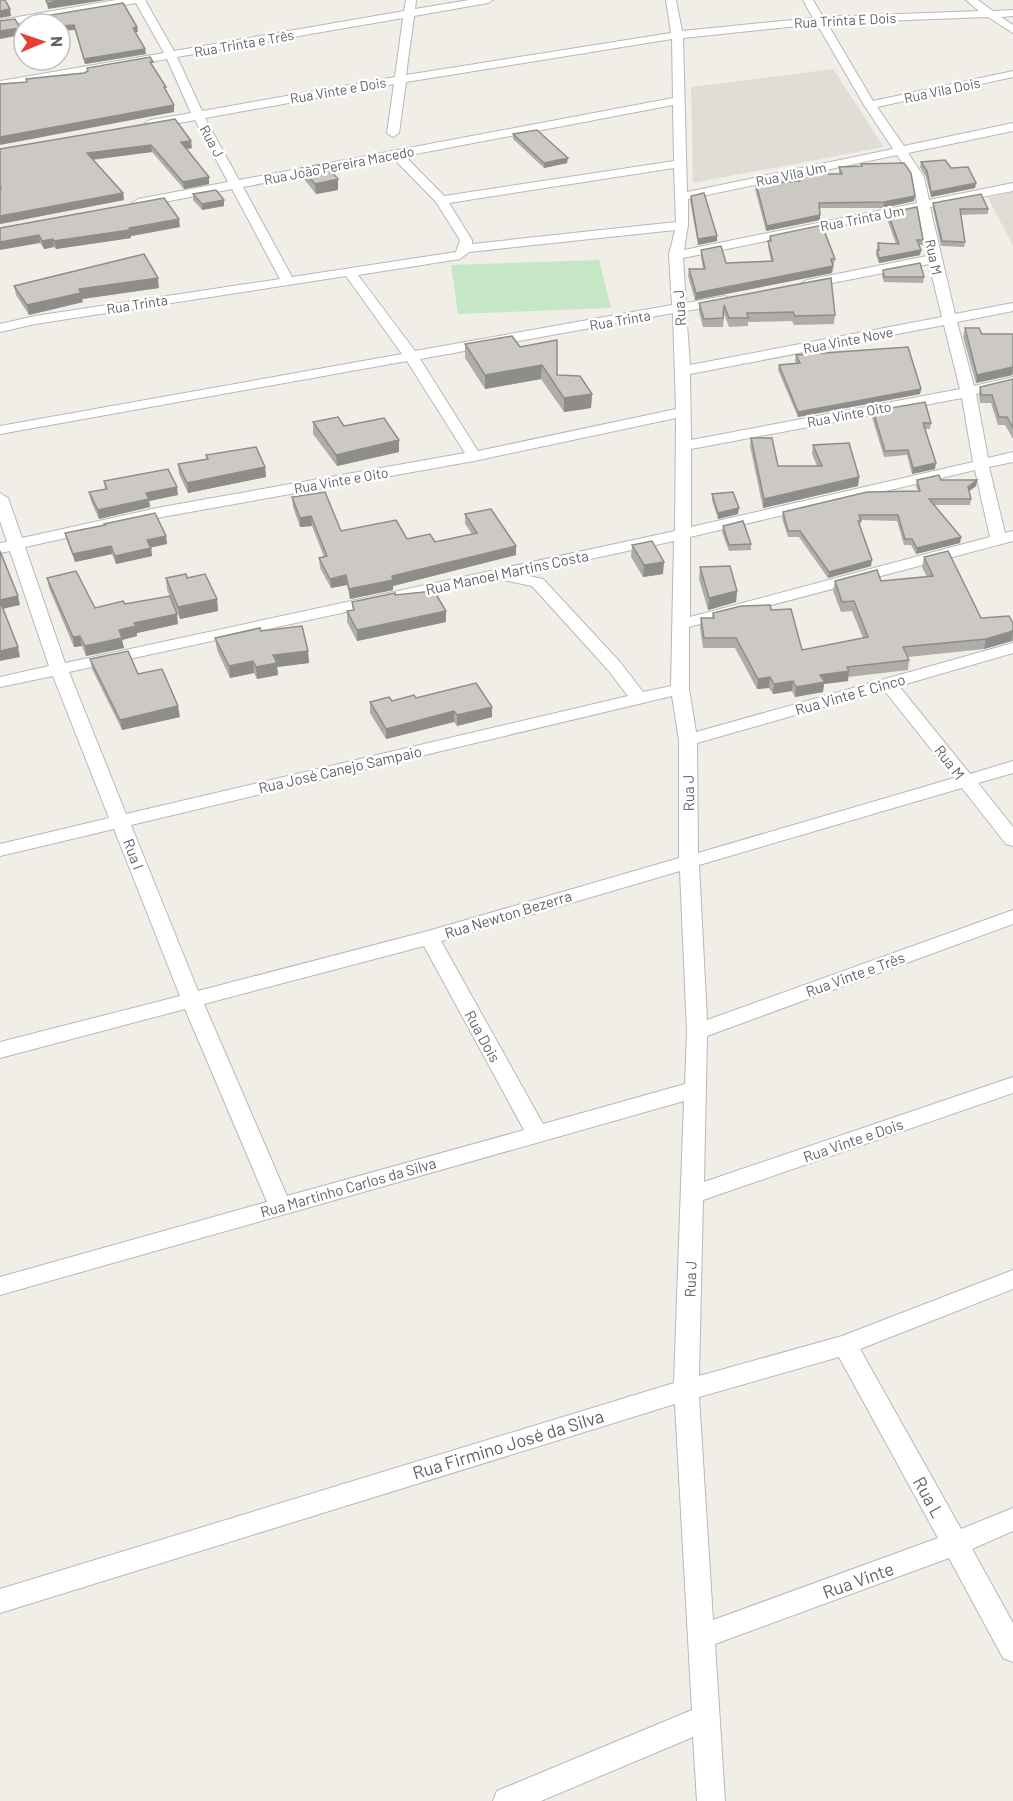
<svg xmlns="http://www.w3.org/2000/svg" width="1013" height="1801" font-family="Barlow,sans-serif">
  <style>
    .education { fill: #e1ddd6 }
    .green { fill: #c6e7c5 }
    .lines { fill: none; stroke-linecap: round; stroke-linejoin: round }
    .minor-casing { stroke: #b5b8bc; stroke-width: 2 }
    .minor { fill: #fff; fill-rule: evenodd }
    .wall { fill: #afada9 }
    .shaded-wall { fill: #8f8d89 }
    .building { fill: #ccc9c4; stroke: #8f8d89; stroke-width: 1.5 }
    .labels { text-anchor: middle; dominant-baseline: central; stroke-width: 5; stroke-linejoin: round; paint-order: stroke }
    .far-street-label { font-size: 14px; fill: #5f6367; stroke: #fff }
    .street-label { font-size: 15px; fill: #5f6367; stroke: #fff }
    .near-street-label { font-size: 18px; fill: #5f6367; stroke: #fff }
  </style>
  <rect width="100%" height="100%" fill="#f1eee8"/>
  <path class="education" d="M833,69L884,147L693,183L691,87Z
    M1013,192V246L988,198Z"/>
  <path class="green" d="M599,260L611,308L458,314L451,265Z"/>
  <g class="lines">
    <defs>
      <path id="minor" d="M116,0H145L174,51L404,11L406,0H416L415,9L469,0H493L488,3L414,16L406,75L671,33L666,0H676L682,31L813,18L803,0H813L823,17L979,11L966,0H978L993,11L1013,10V16L1001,17L1013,25V33L988,17L827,23L873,101L1013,71V77L877,107L904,146L1013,123V131L908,153L924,177L929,200L1013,183V191L930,207L955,314L1013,303V311L957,322L974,386L1013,377V385L976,394L988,458L1013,452V462L989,467L1005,533L1013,531V541L689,627V689L696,732L1013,643V653L899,686L970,774L1013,761V773L978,783L1013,827V846L1006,844L962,788L699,865L707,1020L1013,910V924L707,1036L704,1182L1013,1077V1093L703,1200L699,1376L842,1336L1013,1270V1289L860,1349L961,1529L1013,1508V1531L972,1549L1013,1623V1662L1003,1658L949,1558L715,1644L725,1801H697L693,1737L541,1801H493L497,1791L692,1710L675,1404L0,1613V1589L674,1383L684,1101L0,1295V1277L267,1202L185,1009L0,1058V1042L180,996L114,829L0,856V844L109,818L53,676L0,687V677L49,666L10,551L0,553V543L7,542L0,521V493L8,498L22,538L162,507L465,453L407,361L0,434V426L402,354L346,276L35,324L0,332V324L35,316L280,279L232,189L138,207L132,203L138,199L228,182L195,120L150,128L144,124L150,120L191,113L167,59L0,87V81L164,53L136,3L0,26V20ZM403,18L395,77L202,111L177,57ZM817,24L864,105L893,149L687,192L683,38ZM672,39L673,98L239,180L205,118L394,84L387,133L393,137L399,133L406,82ZM673,105L674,161L444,196L405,156ZM897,155L912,177L917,203L684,250L688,225V199ZM393,158L436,202L460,240L456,252L292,277L243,187ZM674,168L676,222L472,244V240L449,203ZM918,210L927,256L807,280L800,284L807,288L929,264L942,317L690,365L686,311L725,304L732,300L725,296L686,303L683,258ZM675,230L669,255L672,305L415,351L358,275L460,259L469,252ZM673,313L676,409L478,451L420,359ZM944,325L960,389L691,440L690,374ZM962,398L973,462L691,527V449ZM676,418L675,531L65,663L25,547L162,517L474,461ZM975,470L990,537L690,617V537ZM674,541L671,686L643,692L620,662L543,579L520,574ZM498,579L532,586L608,670L628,696L126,814L69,672ZM884,690L954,778L698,853L697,743ZM672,696L679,740V858L428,931L198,991L131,825ZM680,871L687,1032L685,1084L543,1124L441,941ZM424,946L524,1130L287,1196L204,1004ZM839,1357L938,1538L713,1620L699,1397Z"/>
    </defs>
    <use href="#minor" class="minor-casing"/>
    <use href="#minor" class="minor"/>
  </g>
  <path class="wall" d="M51,15L138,32H136L146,54L85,64L75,30L60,24H53Z
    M175,119L192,148L186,149L209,184L184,189L152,152L93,160L123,193L124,200L0,224V149Z
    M513,134L567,163L544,168L513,139Z
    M921,162L976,183L975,188L931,197L926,177L920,167Z
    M861,164L915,196L914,201L883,208H819L820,220L766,231L755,189L756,184L799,181V174H839V167L861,166Z
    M302,168L338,190L316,194L303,178Z
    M193,194L224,200V206L202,210L193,200Z
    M691,196L717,241L698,245L690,201Z
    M933,203L988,209V214L961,215L965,242L964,247L941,246L933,209Z
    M888,213L923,240V245H919L921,250L920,255L879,263L876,255L878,243L896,244L887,219Z
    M180,227L131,236V238L56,249L54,247L44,249L40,243L0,228Z
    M770,236L835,259L832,273L695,300L688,276L689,269H703L701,257V250L726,263L771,261L768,247Z
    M883,270L924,277L923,283L884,282L882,276Z
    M14,286L159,288L82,299L83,302L29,315L16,295Z
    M699,303L835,315L834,324L794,325L792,321L748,322V326L729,327L724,314L723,327H703L699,312Z
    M965,328L982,334H1013V375L976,383L963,337Z
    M465,344L520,347L557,375L592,394L591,408L564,412L541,379L485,389L465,358Z
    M796,355L921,389L920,394L798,417L778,370L779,365L796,363L795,361Z
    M1013,379V439L1005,425H998L991,403H980L979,396L980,387Z
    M873,411L931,423L930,429H925L935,469L912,474L907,455L884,457L872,417Z
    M313,422L344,426L399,452L337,466L313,434Z
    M751,438L778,466H817L812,454L813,445L859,477L858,486L763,508L750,446Z
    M206,455L265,467L266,477L188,493L179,474L178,464L206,459Z
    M917,480H977L976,486L969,491L971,499L970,505H934L961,537L960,543L916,554L911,545H904L897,521L861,520L860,526L871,566L828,578L799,537H788L782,518L783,512L918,491L916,486Z
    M104,481L178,495L149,501L150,507L99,519L91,501L89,492L105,489Z
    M712,494L738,514L718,519L712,500Z
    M292,497L341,531L435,542L472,534L465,524V514L516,546V555L393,586V590L350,599L347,585L331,588L320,568L319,558L324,557L312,526L300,527L293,507Z
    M105,525L166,536L167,544L151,547L152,556L116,564L112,554L75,562L67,541L65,533Z
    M723,526L751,544V550L729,551L722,532Z
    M632,545L663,574L643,577L631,557Z
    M924,557L981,618L1013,623V641H1012L984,649L908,657L909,660L908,670L848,677V681L824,684L823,692L795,697L792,691L773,694L769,688L757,689L735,648H703L700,628L701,618H712L713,613L771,610L802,650L863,638L852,611L841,612L833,591L835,581H881L927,577L922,567Z
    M700,567L737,591L736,602L708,610L699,579Z
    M47,578L95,608L125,604L178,624L137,633V636L122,640L124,648L86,656L82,646L74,647L49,588Z
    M166,578H187L217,599L218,611L180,619L167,590Z
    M395,595L446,622L357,641L347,622V611L353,610L352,602Z
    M261,631L308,651L309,663L277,667L278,675L257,679L254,673L230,678L217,650L215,638Z
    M90,659L138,674L180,717L122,730L92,669Z
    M416,698L492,717L457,726L454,722L386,739L370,713V702L392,701Z"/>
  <path class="shaded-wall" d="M63,0H106L48,9L47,3Z
    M10,9L11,16L0,18V11Z
    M74,25L75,30L60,31V26Z
    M137,27L138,32H134L133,28Z
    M20,28L21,35L0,39V31Z
    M145,49L146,54L85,64L84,59Z
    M174,105V112L0,145V137Z
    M191,141L192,148L182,150L181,142Z
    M151,145L152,152L88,160L87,153Z
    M568,158L567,163L544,168V163Z
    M209,177V184L184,189L183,182Z
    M338,179V190L316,194L315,184Z
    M976,183L975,188L931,197V192Z
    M123,193L124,200L0,224V216Z
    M915,196L914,201L883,208L884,202Z
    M224,200V206L202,210V204Z
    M820,215V220L766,231L767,226Z
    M179,219L180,227L131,236V238L56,249L54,241Z
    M39,235L40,243L0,250V242Z
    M717,236V241L698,245V239Z
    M53,239L54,247L44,249L42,241Z
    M921,250L920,255L879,263V258Z
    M833,266L832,273L695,300L696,293Z
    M158,278L159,288L82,299L83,302L29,315L27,305L79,289Z
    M542,365L541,379L485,389V375Z
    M1013,367L1012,375L976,383L977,375Z
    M921,389L920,394L798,417V412Z
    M592,394L591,408L564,412V398Z
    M399,440V452L337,466L336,455Z
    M936,463L935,469L912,474L913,468Z
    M265,467L266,477L188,493L187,483Z
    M859,477L858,486L763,508L764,499Z
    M977,480L976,486L967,493L968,487Z
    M177,487L178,495L149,501L150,507L99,519L98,510L146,493Z
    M739,508L738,514L718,519V513Z
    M311,516L312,526L300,527V518Z
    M166,536L167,544L149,548L147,540Z
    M961,537L960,543L916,554L917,548Z
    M111,546L112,554L75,562L73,554Z
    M516,546V555L393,586V590L350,599L349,589L392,576Z
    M151,548L152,556L116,564L115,556Z
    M872,560L871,566L828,578L829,572Z
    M664,562L663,574L643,577L644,565Z
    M346,575L347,585L331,588L330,579Z
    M737,591L736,602L708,610L709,598Z
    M18,596L20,605L2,609L0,600Z
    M217,599L218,611L180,619L178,607Z
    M446,611V622L357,641V630Z
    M177,614L178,624L137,633V636L122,640L124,648L86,656L85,646L119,630L134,623Z
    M1013,631L1012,641L984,649L986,639Z
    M80,636L82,646L74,647L73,637Z
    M18,647L20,657L0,661V651Z
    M308,651L309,663L277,667L278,675L257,679L256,667L273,655Z
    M253,661L254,673L230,678L229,666Z
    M849,671L848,681L824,684L823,692L795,697L796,687L820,675Z
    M770,677L769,688L757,689L758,679Z
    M793,681L792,691L773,694L774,684Z
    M178,706L180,717L122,730L120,720Z
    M492,707V717L457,726V715Z
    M454,711V722L386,739V729Z"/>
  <path class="building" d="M0,0H5L10,9L0,11Z
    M46,0H63L47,3Z
    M123,3L137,27L133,28L145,49L84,59L74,25L60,26V24H54L51,15Z
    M15,19L20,28L0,31V21Z
    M150,57L153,62H150L166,87H164L174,105L0,137V84L27,82L26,79L84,73L88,71L87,68Z
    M175,119L191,141L181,142L209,177L183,182L151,145L87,153L123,193L0,216V189H1L0,184V149Z
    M537,130L568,158L544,163L513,134Z
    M945,160L951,168L968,167L976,183L931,192L927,171L921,162Z
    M904,163L911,173L915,196L884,202L819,203L820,215L767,226L756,184L800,181L799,174H842L839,167L862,166L861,164Z
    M324,164L338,179L315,184L302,168Z
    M216,190L224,200L202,204L193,194Z
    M704,193L717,236L698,239L691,196Z
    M981,194L988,209H960L965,242L942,241L933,203Z
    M164,198L179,219L129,228L130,230L54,241L53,239L42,241L39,235L0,242V228Z
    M917,207L923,240H917L921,250L879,258L877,250H879L878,243L899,244L888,213Z
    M822,225L835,259H831L833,266L696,293L689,269H705L701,250L721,246L726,263L773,261L768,241H771L770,236Z
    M144,254L158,278L79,289L81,293L27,305L14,286Z
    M920,263L924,277H884L883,270Z
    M831,278L835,315L795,316L793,312L747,313L748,318H729L724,305L723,318L704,319L699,303Z
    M965,328H979L982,334H1013V367L977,375Z
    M512,336L520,347L557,340V375L580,376L592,394L564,398L542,365L485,375L465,344Z
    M908,347L921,389L798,412L779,365L800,363L796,355Z
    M1013,379V428L1007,417H999L992,395H981L980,387Z
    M925,402L931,423H923L936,463L913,468L908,450L885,451L873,411Z
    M338,417L344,426L384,418L399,440L336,455L313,422Z
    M751,438H772L778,466H822L813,445L849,443L859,477L764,499Z
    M256,447L265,467L187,483L178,464L208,459L206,455Z
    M168,469L177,487L146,493L149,499L98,510L89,492L107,489L104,481Z
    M939,475L941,480H977L968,487L971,499H929L961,537L917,548L912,539H905L898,515H859L861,521H858L872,560L829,572L800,531H788L783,512L867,492L920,491L917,480Z
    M325,492L341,531L396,520L407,539L430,534L435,542L477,533L465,514L491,509L516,546L392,576L393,580L349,589L346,575L330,579L319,558L327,556L311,516L300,518L292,497Z
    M733,492L739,508L718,513L712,494Z
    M155,513L166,536L147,540L151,548L115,556L111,546L73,554L65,533L105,525L104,524Z
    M743,521L751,544L729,545L723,526Z
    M652,541L664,562L644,565L632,545Z
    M0,551L18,596L0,600Z
    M948,551L981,618L1009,616L1013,623V631L986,639L903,647L909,660L847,667L849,671L820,675L825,682L796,687L793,681L774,684L770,677L758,679L736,638H704L701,618H714L713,613L741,606L770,605L771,610L791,609L802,650L868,637L854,601L842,602L835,581L877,570L881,581L933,576L924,557Z
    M730,566L737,591L709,598L700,567Z
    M76,571L95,608L123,601L125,604L170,596L177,614L134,623L136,626L119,630L122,638L85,646L80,636L73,637L47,578Z
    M186,574L187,578L205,574L217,599L178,607L166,578Z
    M434,591L446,611L357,630L347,611L354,610L352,602L395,593V595Z
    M0,601L18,647L0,651Z
    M302,626L308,651L273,655L277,663L256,667L253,661L229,666L215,638L260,628L261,631Z
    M128,651L138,674L162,669L178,706L120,720L90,659Z
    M476,683L492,707L457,715L454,711L386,729L370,702L389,697L392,701L414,695L416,698Z"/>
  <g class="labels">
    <g class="far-street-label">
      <text transform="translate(845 20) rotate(-3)">Rua Trinta E Dois</text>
      <text transform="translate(244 43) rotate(-10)">Rua Trinta e Três</text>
      <text transform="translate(338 90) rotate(-10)">Rua Vinte e Dois</text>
      <text transform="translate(942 90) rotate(-12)">Rua Vila Dois</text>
      <text transform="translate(212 141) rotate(61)">Rua J</text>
      <text transform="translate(339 165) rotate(-11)">Rua João Pereira Macedo</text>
      <text transform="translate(791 174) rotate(-12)">Rua Vila Um</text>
      <text transform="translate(862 218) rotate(-11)">Rua Trinta Um</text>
      <text transform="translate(934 257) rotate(78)">Rua M</text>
      <text transform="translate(137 304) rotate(-9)">Rua Trinta</text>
      <text transform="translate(620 320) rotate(-10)">Rua Trinta</text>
      <text transform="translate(848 340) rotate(-11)">Rua Vinte Nove</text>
      <text transform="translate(849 414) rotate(-11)">Rua Vinte Oito</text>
      <text transform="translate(341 480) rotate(-10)">Rua Vinte e Oito</text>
    </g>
    <g class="street-label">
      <text transform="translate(679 308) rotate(-94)">Rua J</text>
      <text transform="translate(507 572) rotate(-12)">Rua Manoel Martins Costa</text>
      <text transform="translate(850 694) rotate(-16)">Rua Vinte E Cinco</text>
      <text transform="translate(950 762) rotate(52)">Rua M</text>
      <text transform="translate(340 769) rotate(-13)">Rua José Canejo Sampaio</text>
      <text transform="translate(688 793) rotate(-91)">Rua J</text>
      <text transform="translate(134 854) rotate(69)">Rua I</text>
      <text transform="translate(508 914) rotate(-17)">Rua Newton Bezerra</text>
      <text transform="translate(855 974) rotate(-20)">Rua Vinte e Três</text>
      <text transform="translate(483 1036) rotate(61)">Rua Dois</text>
      <text transform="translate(853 1140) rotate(-19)">Rua Vinte e Dois</text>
      <text transform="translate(348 1187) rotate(-16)">Rua Martinho Carlos da Silva</text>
      <text transform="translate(690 1279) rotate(-88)">Rua J</text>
    </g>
    <g class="near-street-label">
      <text transform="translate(508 1444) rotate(-17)">Rua Firmino José da Silva</text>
      <text transform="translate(929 1497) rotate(61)">Rua L</text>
      <text transform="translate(858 1580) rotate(-20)">Rua Vinte</text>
    </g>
  </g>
  <g transform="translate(42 42) rotate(88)"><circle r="28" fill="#ffffff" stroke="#bfc1c2" stroke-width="1.5"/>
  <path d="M0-4.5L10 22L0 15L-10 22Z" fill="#e73e37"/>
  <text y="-9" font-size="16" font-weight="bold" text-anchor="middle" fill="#5f6367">N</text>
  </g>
</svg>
